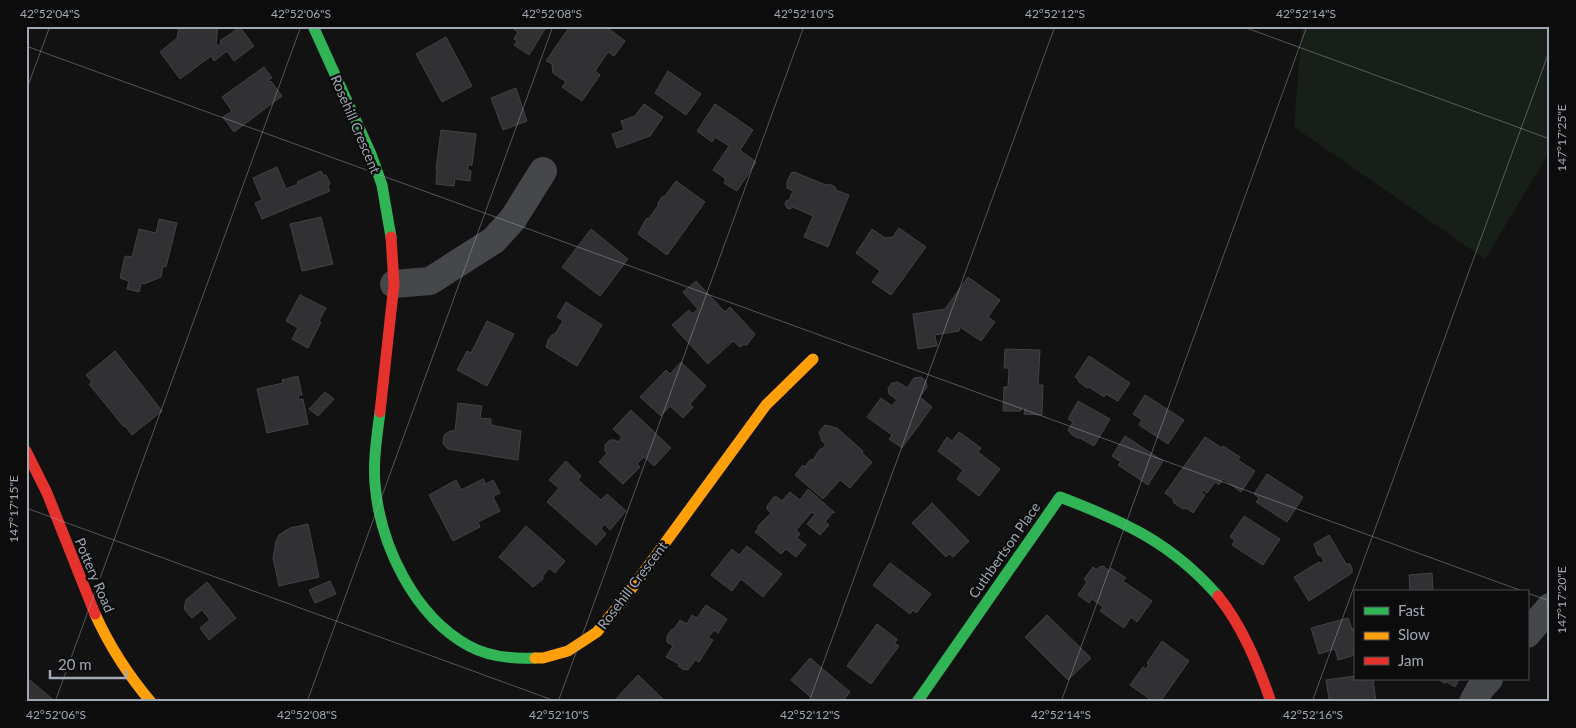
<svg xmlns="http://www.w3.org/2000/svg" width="1576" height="728" font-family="Lato,sans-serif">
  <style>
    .green { fill: #181f18 }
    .building { fill: #313133; stroke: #404246 }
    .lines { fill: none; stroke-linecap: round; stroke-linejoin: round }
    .street { stroke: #45474b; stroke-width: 28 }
    .fast { stroke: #30b455; stroke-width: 11 }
    .slow { stroke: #ff9f0a; stroke-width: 11 }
    .jam { stroke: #e5322d; stroke-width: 11 }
    .ticks { fill: none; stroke: #a0a8b5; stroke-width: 1; stroke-opacity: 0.45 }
    .labels { text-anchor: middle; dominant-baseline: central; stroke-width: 4.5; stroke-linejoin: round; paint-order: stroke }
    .street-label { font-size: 14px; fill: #a0a8b5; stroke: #0c0c0d }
    .neatline { fill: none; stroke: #a0a8b5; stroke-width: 2 }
    .ticks-label { font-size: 12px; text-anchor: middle; fill: #a0a8b5 }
  </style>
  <rect width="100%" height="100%" fill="#121212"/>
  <path class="green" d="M1302,26H1550V151L1485,259L1294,127Z"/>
  <path class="building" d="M179,26H218L216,44L218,46L221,43L220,41L240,27L254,46L234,61L227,51L214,61L211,56L180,79L160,52L177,38Z
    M509,26H547L529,55L514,45L517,41L514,39L518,32Z
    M570,26H605L625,41L614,56L608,52L595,71L600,75L582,101L562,87L566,82L553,73L552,64L546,61Z
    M446,37L472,86L442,102L416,54Z
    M264,67L272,78L268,80L270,82L271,81L282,96L234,132L223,117L232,111L222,97Z
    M668,71L701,94L686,115L655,93Z
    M516,88L527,121L503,130L491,98Z
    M644,104L663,117L650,136L617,148L612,134L624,130L621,121L635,116Z
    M715,104L753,130L740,150L756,162L737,191L724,183L726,179L713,170L729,146L715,137L712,142L697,131Z
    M441,130L476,134L472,165H468V170L471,171L470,181L455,179L454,186L436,184L437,169H436Z
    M277,167L286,189L298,184L297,182L321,171L323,175H326L330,183L328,187L330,191L262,219L255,203L262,200L253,178Z
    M794,172L826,185L829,184L835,187L836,190L849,195L828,247L804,237L813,216L793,207L790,209L787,208L785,204L786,201L789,200L793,191L787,188V182L791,173Z
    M676,181L705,202L667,255L638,234L646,219L649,218L658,206V203L662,197L665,196Z
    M321,217L333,264L302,271L290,224Z
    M159,219L177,223L166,267L163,266L161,277L144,284L141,283L139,292L127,289L129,281L120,278L125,256L132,257L139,229L156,233Z
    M899,228L926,247L891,295L872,282L880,271L856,253L872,229L885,238L893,237Z
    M591,229L628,259L600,296L562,267Z
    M968,277L1000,300L988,317L995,322L981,341L960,327L959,331L935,335L937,346L918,349L913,314L945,309Z
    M696,281L725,312L730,307L755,334L747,345H743L740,347L733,341L708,364L672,325L689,310L692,314L698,309L683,292Z
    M300,295L326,308L319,321L321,322L308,348L292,339L298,328L286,321Z
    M566,302L602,325L577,366L546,347L548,340L552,335L555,334L563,321L557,317Z
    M487,321L514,334L487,386L457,370L467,351L471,353Z
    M1005,349L1040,350L1038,385H1043L1042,415L1024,414L1025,408H1021V411H1003L1004,387H1008L1009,368H1004Z
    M115,351L162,411L132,435L125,426L124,427L89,384L92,382L86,375Z
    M1089,356L1130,383L1118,401L1106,394L1104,397L1089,387L1087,388L1079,382L1078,379L1075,377Z
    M681,362L706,386L690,404L693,407L683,418L670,406L661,416L640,397L666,370L670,374Z
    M298,376L302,395H298L299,400L303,399L308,424L267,433L257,389L283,383L282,380Z
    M921,377L926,381L927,387L920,397L932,407L902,448L889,439L892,435L867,417L881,398L892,406L897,400L889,394L888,388L892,383L898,382L907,388L914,378Z
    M325,392L334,399L318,416L309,409Z
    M1145,395L1184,420L1168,444L1139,425L1142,420L1133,414Z
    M1078,401L1110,419L1094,446L1080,438H1077L1071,434L1068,430L1073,422L1068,419Z
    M458,403L482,406L480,418L491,419V425L521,431L518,460L448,449L443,444L444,435L450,431H455Z
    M631,410L671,448L654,466L644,457L637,464L640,467L623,484L599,462L607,453L605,451V445L610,440H615L618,442L622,437L613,429Z
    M825,425L837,428L863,451L862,453L872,462L850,488L840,480L823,499L795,475L803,465L806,468V465L810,460H813L820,449H822L826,444L822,441L819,432Z
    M959,432L981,448L978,452L1000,469L979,496L957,479L963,470L938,451L947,437L952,441Z
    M1125,436L1163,461L1148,485L1118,465L1121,462L1112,456Z
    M1205,437L1222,448L1223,446L1240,457L1238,460L1255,471L1241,492L1223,479L1219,485L1215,482L1207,493L1203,490L1201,492L1205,495L1193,513L1186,508L1183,509L1174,503L1173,499L1165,493Z
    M566,461L581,476L578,480L601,500L607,494L626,511L610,530L604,524L601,529L606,534L596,545L547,502L559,488L549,480Z
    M1267,474L1303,497L1287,522L1256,502L1259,498L1254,494Z
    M483,479L486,484L493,480L500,493L493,497L500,511L478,522L480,527L453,541L429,495L456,480L461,490Z
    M808,489L835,513L833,512L825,522L829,525L820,535L807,524L815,514L812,512L796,530L800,534L797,538L806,545L796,557L786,549L781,554L755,532L758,529V526L771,513L767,509V506L774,497H777L782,501L790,492L800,500Z
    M932,503L969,541L953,557L949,554L946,557L912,523Z
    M1244,516L1280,539L1263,565L1232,545L1235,540L1230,537Z
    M308,524L319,577L279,586L273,558L276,541L279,535L285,531L290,528Z
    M526,526L565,561L555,573L549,568L543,576V579L533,587L499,557Z
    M1329,535L1346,564H1350L1352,568V573L1309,601L1294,577L1319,562L1320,564L1324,561L1321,556L1318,555L1314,544Z
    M747,546L782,574L763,597L741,579L732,591L711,575L732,549L739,555Z
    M890,563L931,594L916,613L913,610L910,614L873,585Z
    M1103,566L1110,571L1111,568L1126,578L1123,581L1152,601L1137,622L1131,617L1124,628L1100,611L1103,607L1092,599L1089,603L1078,595L1087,582L1084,579L1093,567L1097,570L1099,567Z
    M1432,573L1433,592H1410L1409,575Z
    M330,581L336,594L315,603L309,590Z
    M207,582L236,618L209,640L200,628L210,620L202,610L192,618L184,609L186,600Z
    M706,605L727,619L718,633L714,630L708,638L713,640L699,662L695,660L688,670L685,669L684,670L678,666L679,664L666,657L673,646L667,642V636L671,630L674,629L680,620L687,624L692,615L697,618Z
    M1047,615L1091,658L1068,680L1025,637Z
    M1348,618L1352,629L1355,628V655L1338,660L1335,649L1319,654L1311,628Z
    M877,624L897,639L895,643L899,646L871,684L847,666Z
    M1162,641L1189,661L1160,702H1154L1130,685L1143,667L1146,669L1149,664L1147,663Z
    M810,658L850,692L842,702H816L791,680Z
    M638,675L666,702H613Z
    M1355,676V679H1373L1376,701L1378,702H1333L1332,698L1329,699L1326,680Z
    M26,677L56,702H26Z
    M1459,679L1455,687L1447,682L1444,683L1438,679Z"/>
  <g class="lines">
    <path class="street" d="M394,284L430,281L494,240L513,219L543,171
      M1527,634L1550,607
      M1473,702L1480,689L1489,679"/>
    <path class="fast" d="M313,26L371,154L382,185L391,237
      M380,412C377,436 373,460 375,484C380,545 414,616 469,646C489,657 513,659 535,658
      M917,702L1060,497C1125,522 1172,543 1218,596"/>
    <path class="slow" d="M95,614C110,647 128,675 151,702
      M535,658H543L568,651L597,632L624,599L766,405L813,359"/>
    <path class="jam" d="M380,412L394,284L391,237
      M26,451L47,493L95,614
      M1218,596C1243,627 1258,665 1271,702"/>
  </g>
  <path class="ticks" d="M1241,26L1550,139M26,46L1525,592M26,91L50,26M26,508L558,702M1527,593L1550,601M55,702L301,26M307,702L553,26M558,702L804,26M809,702L1055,26M1061,702L1307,26M1312,702L1550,49"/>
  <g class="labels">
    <g class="street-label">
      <text transform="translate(356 124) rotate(67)">Rosehill Crescent</text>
      <text transform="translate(1004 550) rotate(-55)">Cuthbertson Place</text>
      <text transform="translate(95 575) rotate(67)">Pottery Road</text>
      <text transform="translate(632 585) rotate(-53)">Rosehill Crescent</text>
    </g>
  </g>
  <rect width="1576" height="728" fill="none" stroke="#0c0c0d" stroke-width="55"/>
  <rect x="1354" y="590" width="175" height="90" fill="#0c0c0d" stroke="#474a50"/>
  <rect x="1364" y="607" width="25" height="8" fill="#30b455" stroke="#474a50"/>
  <text x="1398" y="616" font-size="15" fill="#a0a8b5">Fast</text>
  <rect x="1364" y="632" width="25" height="8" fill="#ff9f0a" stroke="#474a50"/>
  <text x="1398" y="640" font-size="15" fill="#a0a8b5">Slow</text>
  <rect x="1364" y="657" width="25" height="8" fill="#e5322d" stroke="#474a50"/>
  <text x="1398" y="666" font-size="15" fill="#a0a8b5">Jam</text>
  <path d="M50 670v8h76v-8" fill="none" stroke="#a0a8b5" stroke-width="2.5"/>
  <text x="58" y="670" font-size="15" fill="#a0a8b5" stroke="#0c0c0d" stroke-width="4" paint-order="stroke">20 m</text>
  <rect x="28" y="28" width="1520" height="672" class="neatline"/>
  <g class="ticks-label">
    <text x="50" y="18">42°52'04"S</text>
    <text x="301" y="18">42°52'06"S</text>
    <text x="552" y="18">42°52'08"S</text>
    <text x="804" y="18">42°52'10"S</text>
    <text x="1055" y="18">42°52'12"S</text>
    <text x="1306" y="18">42°52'14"S</text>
    <text transform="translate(1562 138) rotate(-90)" y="4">147°17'25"E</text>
    <text transform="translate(14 509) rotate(-90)" y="4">147°17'15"E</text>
    <text transform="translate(1562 600) rotate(-90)" y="4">147°17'20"E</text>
    <text x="56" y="719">42°52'06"S</text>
    <text x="307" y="719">42°52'08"S</text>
    <text x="559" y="719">42°52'10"S</text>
    <text x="810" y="719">42°52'12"S</text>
    <text x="1061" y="719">42°52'14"S</text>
    <text x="1313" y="719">42°52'16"S</text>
  </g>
</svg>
